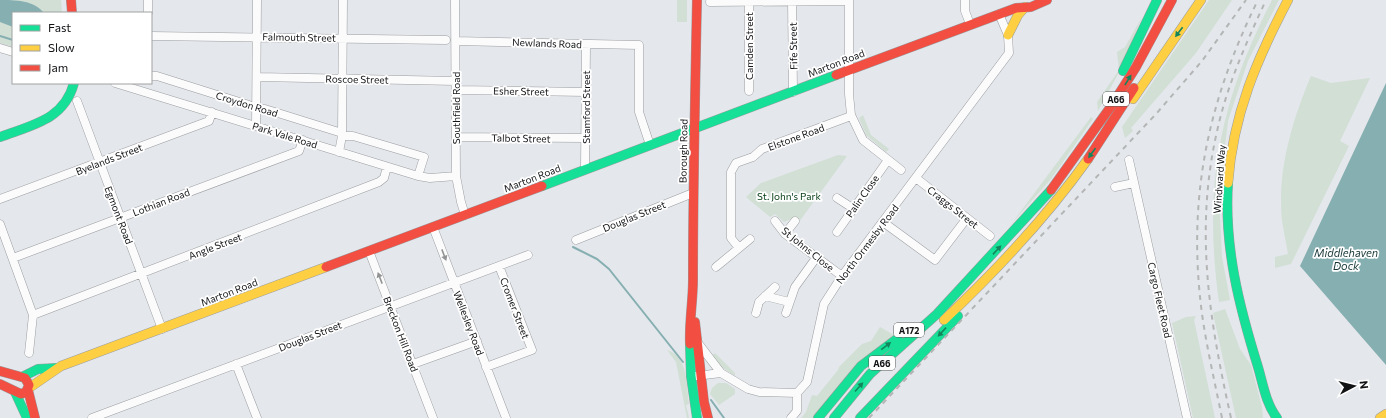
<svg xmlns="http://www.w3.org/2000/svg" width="1386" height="418" font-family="Commissioner,sans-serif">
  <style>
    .green { fill: #d1dfd5 }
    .water { fill: #86afb1 }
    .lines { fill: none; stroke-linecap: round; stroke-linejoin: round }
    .stream { stroke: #86afb1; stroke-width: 2 }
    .street-casing { stroke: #9b9da0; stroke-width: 9 }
    .fast-casing { stroke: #9b9da0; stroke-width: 10 }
    .slow-casing { stroke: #9b9da0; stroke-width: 10 }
    .jam-casing { stroke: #9b9da0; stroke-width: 10 }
    .street { stroke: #fbfbfc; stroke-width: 8 }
    .fast { stroke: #16e098; stroke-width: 9 }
    .slow { stroke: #ffcf43; stroke-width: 9 }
    .jam { stroke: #f24e42; stroke-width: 9 }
    .rail { stroke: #b4b5b5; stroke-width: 2; stroke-dasharray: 5 5; stroke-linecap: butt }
    .oneway { fill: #14845d }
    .oneway2 { fill: #929394 }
    .labels { text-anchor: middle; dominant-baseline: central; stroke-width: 3.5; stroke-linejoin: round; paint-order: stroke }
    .shield { fill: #fff; stroke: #585a5b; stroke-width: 1 }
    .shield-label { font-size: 9px; font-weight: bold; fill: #111315 }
    .street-label { font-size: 10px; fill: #111315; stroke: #fff }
    .park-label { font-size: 10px; fill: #003a10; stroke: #fff }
    .water-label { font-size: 11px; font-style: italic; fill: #163434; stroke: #fff }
  </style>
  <rect width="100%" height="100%" fill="#e4e7eb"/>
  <path class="green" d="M0,0H61L62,13H13V47L0,43Z
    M677,0H687V22H677Z
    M1209,0H1232L1196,53L1131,128L1133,131L1125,138L1122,127Z
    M1272,0H1279L1248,61L1228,121L1219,196L1222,257L1230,300L1219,302C1203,187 1219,103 1272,0Z
    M1142,17L1118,74L1098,111L1097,102L1119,70L1117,52L1125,47Z
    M1311,76L1331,83L1370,78L1340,141L1349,146L1291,264L1275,268V257L1288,254C1286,243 1284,232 1282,221C1277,171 1292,121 1311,76Z
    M863,115L871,135L889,149L886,152L866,135L859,118Z
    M1091,117L1093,119L1051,179L1012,223Z
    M838,155L847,156L799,222L793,218L784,222L775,214L770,217L746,197L761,183Z
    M1225,309L1240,349L1251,365L1262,407L1263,418H1236L1213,313Z
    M1196,316L1194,320L1215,418H1193L1172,323L1186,317Z
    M880,327L894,335L814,418H801L806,412L812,395L817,396L838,370L839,367L862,344L871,341Z
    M667,350C689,357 686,386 689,404L686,405L689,418H687L676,362Z
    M715,353L735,373V376L720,366L711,356Z
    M718,383H726L735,389V394L719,405L710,394L712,388Z"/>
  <path class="water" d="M0,0C15,0 34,0 44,13H13V27L0,22Z
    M1386,83V365L1300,266Z"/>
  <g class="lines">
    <path class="stream" d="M0,36L13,40
      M573,247L597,259L609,269L683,362
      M711,400L724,418"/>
    <defs>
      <path id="street" d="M455,0L456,176L461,202L465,215
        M849,0V94L851,115L863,140L901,170
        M965,0V11L970,24
        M792,1L793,92
        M710,2L849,1
        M148,13V0
        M151,36L446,40
        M456,41L639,45V112L650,145
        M0,48L13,52
        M151,76H157L249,105L256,109H265L342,133
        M258,77L456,81
        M115,83L418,176L430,178L456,176
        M456,90L586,92
        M749,91V1
        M77,101L162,329
        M256,126L257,0
        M342,136H353L424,157L418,176
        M456,137L585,138
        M339,152L342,136L343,0
        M1129,160L1187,418
        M585,169L586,44
        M916,178L990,236
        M1115,187L1134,183
        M837,198L854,209
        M0,199L209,121L212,112
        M775,221L785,234L842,276
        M883,222L935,260L967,218
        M0,224L33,315L29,353
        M433,227L506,418
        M837,232L888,160
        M785,234L795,221
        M576,240L693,193
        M739,248L731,238V172L736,163L753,157L762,149L851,116
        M369,251L433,418
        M13,258L299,151L303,140
        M716,267L750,239
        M765,296L789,302
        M756,313L759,302L775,287
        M786,313L795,287L816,258
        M33,315L379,182L384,178L387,167
        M698,343L721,373
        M236,364L257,418
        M413,364L477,341
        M486,367L532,350L499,266
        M696,376L721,373L748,389L759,392L797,393L807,382L824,304L842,276L1009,53L1008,35L999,14
        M92,418L528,255
        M791,418L797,411V393"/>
      <path id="fast" d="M1123,71L1157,0
        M0,137C32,125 64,120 74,83
        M1228,183C1224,247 1239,306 1258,367C1263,384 1266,404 1277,418
        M542,186L836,75
        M690,344L691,376L697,418
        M22,377L38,369L57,368
        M15,392L27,418
        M818,418L861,366L898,338
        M834,418L870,374L937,314L1051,190
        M860,418L958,316"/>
      <path id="slow" d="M1008,35L1018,15L1025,7
        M1133,99L1201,0
        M1228,183C1233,114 1257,59 1288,0
        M944,320C997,270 1046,218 1088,159
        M29,388L61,366L326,267
        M1380,418L1386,414"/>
      <path id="jam" d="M71,0L72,13
        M836,75L1016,8L1031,7L1047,0
        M1088,159L1134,88
        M1051,190L1112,105L1136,67L1172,0
        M326,267L542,186
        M695,322L704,402L708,418
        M690,344C689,322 693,301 693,280C693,187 695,93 697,0
        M0,371L25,378L29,385L26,392L21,394L0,384
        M28,390L35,418"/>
    </defs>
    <use href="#street" class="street-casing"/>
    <use href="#fast" class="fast-casing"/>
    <use href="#slow" class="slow-casing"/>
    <use href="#jam" class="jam-casing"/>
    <use href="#street" class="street"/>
    <use href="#fast" class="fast"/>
    <use href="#slow" class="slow"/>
    <use href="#jam" class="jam"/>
    <path class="rail" d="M869,418L1156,114L1202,61L1246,0
      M1222,418C1215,383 1207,349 1202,314C1187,200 1207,103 1258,0
      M1231,418C1209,319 1194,228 1218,127C1228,83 1247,41 1266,0"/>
  </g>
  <defs><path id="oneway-solid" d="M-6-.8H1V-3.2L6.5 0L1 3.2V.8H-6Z"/></defs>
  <g class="oneway">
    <use href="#oneway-solid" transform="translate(1179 32) rotate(127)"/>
    <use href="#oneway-solid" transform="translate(1128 80) rotate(-58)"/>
    <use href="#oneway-solid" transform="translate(1092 153) rotate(126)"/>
    <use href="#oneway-solid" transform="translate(997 250) rotate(-47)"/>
    <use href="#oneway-solid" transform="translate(942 332) rotate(133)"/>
    <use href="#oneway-solid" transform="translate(886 346) rotate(-37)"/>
    <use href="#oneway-solid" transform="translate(859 387) rotate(-48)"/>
  </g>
  <g class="oneway2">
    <use href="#oneway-solid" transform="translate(444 255) rotate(69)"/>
    <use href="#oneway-solid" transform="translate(380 278) rotate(-111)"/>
  </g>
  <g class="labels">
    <g class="shield">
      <rect x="1103" y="92" width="26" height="14" rx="3"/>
      <rect x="894" y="323" width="30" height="14" rx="3"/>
      <rect x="869" y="356" width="26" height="14" rx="3"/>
    </g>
    <g class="shield-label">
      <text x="1116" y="99">A66</text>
      <text x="909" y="330">A172</text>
      <text x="882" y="363">A66</text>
    </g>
    <g class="street-label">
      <text transform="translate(299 37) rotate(1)">Falmouth Street</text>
      <text transform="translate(547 43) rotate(2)">Newlands Road</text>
      <text transform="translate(749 46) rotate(-90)">Camden Street</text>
      <text transform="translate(793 46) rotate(-91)">Fife Street</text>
      <text transform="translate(836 63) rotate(-21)">Marton Road</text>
      <text transform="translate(357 79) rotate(1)">Roscoe Street</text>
      <text transform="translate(521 91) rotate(1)">Esher Street</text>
      <text transform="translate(247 104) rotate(17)">Croydon Road</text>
      <text transform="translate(586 107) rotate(-90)">Stamford Street</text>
      <text transform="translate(456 108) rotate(-90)">Southfield Road</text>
      <text transform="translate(285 135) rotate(17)">Park Vale Road</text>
      <text transform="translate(796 137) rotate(-20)">Elstone Road</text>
      <text transform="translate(521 138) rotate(1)">Talbot Street</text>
      <text transform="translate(683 151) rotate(-89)">Borough Road</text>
      <text transform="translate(109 159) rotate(-21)">Byelands Street</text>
      <text transform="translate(532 178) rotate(-21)">Marton Road</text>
      <text transform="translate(1219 179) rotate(-86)">Windward Way</text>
      <text transform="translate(862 196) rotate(-55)">Palin Close</text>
      <text transform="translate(161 202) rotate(-21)">Lothian Road</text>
      <text transform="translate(953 207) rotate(38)">Craggs Street</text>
      <text transform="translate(119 215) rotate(69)">Egmont Road</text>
      <text transform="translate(634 216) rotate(-22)">Douglas Street</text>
      <text transform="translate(867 244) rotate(-53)">North Ormesby Road</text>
      <text transform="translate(215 246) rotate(-21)">Angle Street</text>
      <text transform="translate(808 249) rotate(39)">St Johns Close</text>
      <text transform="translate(229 292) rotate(-21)">Marton Road</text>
      <text transform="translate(1160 300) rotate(77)">Cargo Fleet Road</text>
      <text transform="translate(515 308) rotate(69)">Cromer Street</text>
      <text transform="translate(469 323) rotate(69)">Wellesley Road</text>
      <text transform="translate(401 334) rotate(69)">Breckon Hill Road</text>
      <text transform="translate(310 336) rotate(-21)">Douglas Street</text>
    </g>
    <g class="park-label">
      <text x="789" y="196">St. John's Park</text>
    </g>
    <g class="water-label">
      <text x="1346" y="252">Middlehaven<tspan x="1346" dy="13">Dock</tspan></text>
    </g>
  </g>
  <rect x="12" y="12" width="140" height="72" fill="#ffffff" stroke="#a0a1a1"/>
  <rect x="20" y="25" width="20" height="6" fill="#16e098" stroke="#a0a1a1"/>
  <text x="48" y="32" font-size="12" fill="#111315">Fast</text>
  <rect x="20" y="45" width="20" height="6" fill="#ffcf43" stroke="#a0a1a1"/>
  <text x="48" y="52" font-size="12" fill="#111315">Slow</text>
  <rect x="20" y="65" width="20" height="6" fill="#f24e42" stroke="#a0a1a1"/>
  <text x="48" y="72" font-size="12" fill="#111315">Jam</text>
  <g transform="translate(1354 386) rotate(83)" stroke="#ffffff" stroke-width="3" paint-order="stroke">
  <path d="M0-3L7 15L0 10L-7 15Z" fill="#111315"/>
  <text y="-6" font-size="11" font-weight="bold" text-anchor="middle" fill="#111315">N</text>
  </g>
</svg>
